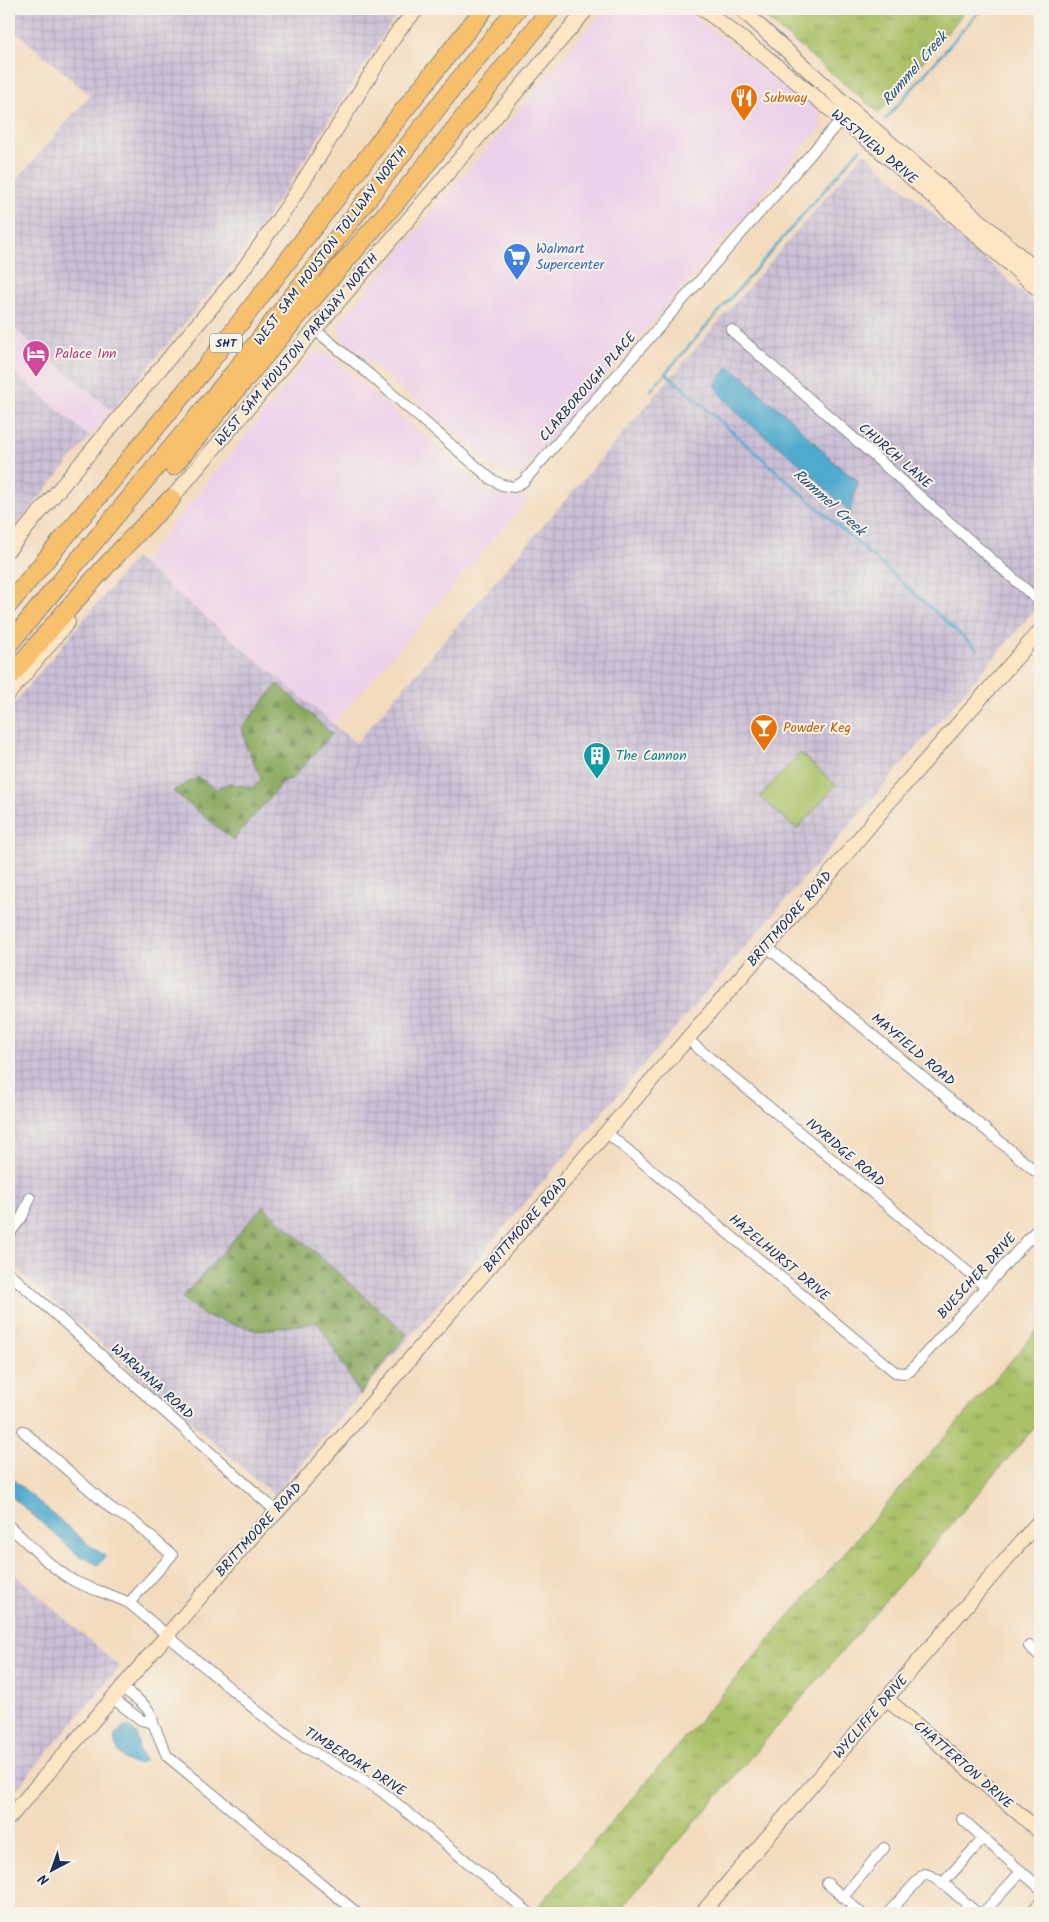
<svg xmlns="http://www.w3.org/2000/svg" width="1049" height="1922" font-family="Kalam,sans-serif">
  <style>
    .built { fill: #ecd1ea }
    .industrial { fill: url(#industrial-grid) }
    .grass { fill: url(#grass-tufts); stroke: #627862 }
    .forest { fill: url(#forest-firs); stroke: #516b5d }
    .pitch { fill: #aac167; stroke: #627862 }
    .water { fill: #50aacd; stroke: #366c96 }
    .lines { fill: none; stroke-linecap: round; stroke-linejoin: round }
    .stream { stroke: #50aacd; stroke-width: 2.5 }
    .street-casing { stroke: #87868e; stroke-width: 12 }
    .secondary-casing { stroke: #87868e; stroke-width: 16 }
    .highway-casing { stroke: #87868e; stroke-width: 20 }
    .street { stroke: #fff; stroke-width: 10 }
    .secondary { stroke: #fce6c4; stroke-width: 14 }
    .highway { stroke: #f7c06c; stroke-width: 18 }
    .labels { text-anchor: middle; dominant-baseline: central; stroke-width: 4; stroke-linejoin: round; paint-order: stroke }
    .shield { fill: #f7f3e8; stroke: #5d6a87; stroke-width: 1 }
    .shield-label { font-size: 12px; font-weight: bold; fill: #1b2f5e }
    .food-label { font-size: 14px; fill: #c56008; stroke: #f7f3e8; text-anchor: start }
    .street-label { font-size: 14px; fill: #1b2f5e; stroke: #f7f3e8 }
    .shop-label { font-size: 14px; fill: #366cbe; stroke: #f7f3e8; text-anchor: start }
    .hotel-label { font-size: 14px; fill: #b23c85; stroke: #f7f3e8; text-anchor: start }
    .culture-label { font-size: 14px; fill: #0d838f; stroke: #f7f3e8; text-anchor: start }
    .water-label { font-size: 15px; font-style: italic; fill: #2b547f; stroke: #f7f3e8 }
  </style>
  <defs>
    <pattern id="industrial-grid" width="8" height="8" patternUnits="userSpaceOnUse" patternTransform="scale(1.25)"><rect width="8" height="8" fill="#cbbfd5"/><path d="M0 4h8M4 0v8" fill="none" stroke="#aea4b9"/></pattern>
    <pattern id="grass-tufts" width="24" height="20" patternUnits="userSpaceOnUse" patternTransform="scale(1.25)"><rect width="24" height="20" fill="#aac167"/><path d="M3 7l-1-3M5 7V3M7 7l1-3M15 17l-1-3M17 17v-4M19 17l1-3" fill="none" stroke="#8a9d58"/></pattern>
    <pattern id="forest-firs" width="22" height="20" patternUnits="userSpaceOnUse" patternTransform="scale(1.25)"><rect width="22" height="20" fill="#87a75c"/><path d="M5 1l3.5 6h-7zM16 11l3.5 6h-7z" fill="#6e884f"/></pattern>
  </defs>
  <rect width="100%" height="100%" fill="#f7f3e8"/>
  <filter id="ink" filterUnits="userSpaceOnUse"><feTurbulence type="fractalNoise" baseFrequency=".02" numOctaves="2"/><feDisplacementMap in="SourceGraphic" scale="10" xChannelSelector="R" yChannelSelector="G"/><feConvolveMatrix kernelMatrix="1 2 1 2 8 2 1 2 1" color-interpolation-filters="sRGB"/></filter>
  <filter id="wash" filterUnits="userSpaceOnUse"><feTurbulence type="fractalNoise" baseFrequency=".0096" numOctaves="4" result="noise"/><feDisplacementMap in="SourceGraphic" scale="20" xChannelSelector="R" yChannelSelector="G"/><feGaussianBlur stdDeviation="1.12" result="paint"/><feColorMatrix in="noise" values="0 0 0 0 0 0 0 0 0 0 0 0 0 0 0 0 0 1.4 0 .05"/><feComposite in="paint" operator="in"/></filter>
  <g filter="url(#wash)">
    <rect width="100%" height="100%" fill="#f3dcbe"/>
    <path class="built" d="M604,9H685L698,20L820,111L821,127L521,474L512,476L503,473L339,336L338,324Z
      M9,324L112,411L90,437L9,368Z
      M321,349L490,492L511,497H530L334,724L141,563L314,351Z"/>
    <path class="industrial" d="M9,9H403L390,25L280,198L233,265L112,411L9,324V189L90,95L9,26Z
      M864,153L1040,308V604L274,1495L9,1263V709L135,558L356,743Z
      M9,368L90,437L9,534Z
      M9,1569L120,1667L9,1798Z"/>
    <path class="grass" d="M755,9H967L879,113Z
      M1040,1327V1421L617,1913H545L538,1907Z"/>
    <path class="forest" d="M278,684L332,734L292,779L284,781L233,840L173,791L198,777L216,789L229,783L253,788L261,779L246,745L242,727Z
      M263,1206L407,1334L360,1395L318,1322L259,1331L205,1316L182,1298Z"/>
    <path class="pitch" d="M800,753L836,785L797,829L760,797Z"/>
    <path class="water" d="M728,367L745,378L767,400L783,412L837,465L858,481C856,492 850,504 851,515L847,516V509L845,506C830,495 819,481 806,469C787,451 720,406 716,384Z
      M9,1476L89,1545L104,1555L105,1558L98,1565L77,1554L9,1494Z
      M123,1727H129L137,1734L139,1750L145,1760C132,1773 111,1749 115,1735Z"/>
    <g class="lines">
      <path class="stream" d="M885,120L981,9
        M666,373L978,650
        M651,390L860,149"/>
    </g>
  </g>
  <g filter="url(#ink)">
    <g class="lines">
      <defs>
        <path id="street" d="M314,329L370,375L491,479L502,485L514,487L523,482L531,473L846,114
          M731,330L1040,602
          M767,947L1040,1175
          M687,1039L986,1287
          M606,1132L895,1372L904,1373L910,1371L1040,1226
          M9,1234L22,1217L30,1198
          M1031,1237L1040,1245
          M9,1273L277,1512
          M23,1431L114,1511L133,1521L172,1555L129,1603
          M9,1526C29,1544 50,1567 74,1581C92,1590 111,1594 129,1603L257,1711L304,1747L359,1777L381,1791L413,1817L529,1913
          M1029,1646L1040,1656
          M112,1698L141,1720L153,1723C153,1707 133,1697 121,1687
          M153,1723L167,1756L357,1913
          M962,1819L1040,1888
          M827,1883L861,1913
          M942,1884L983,1839
          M843,1897L884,1848
          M888,1913L924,1874C938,1875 965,1903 977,1913
          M983,1913L1021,1872"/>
        <path id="secondary" d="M703,9L761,53L876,147L1040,291
          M741,9L851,109L1040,273
          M165,506L587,9
          M9,549L242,271L289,204L398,31L417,9
          M9,693L68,622
          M887,1699L1040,1832
          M9,1818L258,1530L277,1512L364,1412L824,881L890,801L1040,631
          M702,1913L1040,1520
          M1033,1913L1040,1905"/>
        <path id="highway" d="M173,466L295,319L397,201L551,9
          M9,604L205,368L404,110L484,9
          M9,644L233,374L454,86L517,9
          M9,678C61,616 113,555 171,499"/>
      </defs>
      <use href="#street" class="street-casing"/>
      <use href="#secondary" class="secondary-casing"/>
      <use href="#highway" class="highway-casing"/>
      <use href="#street" class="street"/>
      <use href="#secondary" class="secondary"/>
      <use href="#highway" class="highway"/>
    </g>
  </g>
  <defs>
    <symbol id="restaurant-pin" viewBox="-11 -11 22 30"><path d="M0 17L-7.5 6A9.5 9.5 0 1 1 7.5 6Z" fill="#e8710a" stroke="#f7f3e8"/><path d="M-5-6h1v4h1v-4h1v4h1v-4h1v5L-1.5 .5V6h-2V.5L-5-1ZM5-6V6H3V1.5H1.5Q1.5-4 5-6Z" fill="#fff"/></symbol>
    <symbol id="supermarket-pin" viewBox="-11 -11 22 30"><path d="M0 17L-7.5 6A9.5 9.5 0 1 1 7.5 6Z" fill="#3f7fe0" stroke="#f7f3e8"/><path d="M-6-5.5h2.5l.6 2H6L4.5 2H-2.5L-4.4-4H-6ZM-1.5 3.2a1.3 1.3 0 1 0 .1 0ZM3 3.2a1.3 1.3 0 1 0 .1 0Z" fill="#fff"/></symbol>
    <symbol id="hotel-pin" viewBox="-11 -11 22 30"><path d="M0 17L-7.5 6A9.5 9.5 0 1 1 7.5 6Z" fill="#d1479c" stroke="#f7f3e8"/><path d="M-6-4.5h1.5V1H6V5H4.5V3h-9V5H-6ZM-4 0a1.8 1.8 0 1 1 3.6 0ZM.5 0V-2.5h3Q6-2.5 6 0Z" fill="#fff"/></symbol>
    <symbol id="bar-pin" viewBox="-11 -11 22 30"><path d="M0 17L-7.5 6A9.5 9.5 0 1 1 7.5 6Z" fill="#e8710a" stroke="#f7f3e8"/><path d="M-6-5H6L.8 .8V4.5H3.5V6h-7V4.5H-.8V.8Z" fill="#fff"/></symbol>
    <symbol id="building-pin" viewBox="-11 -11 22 30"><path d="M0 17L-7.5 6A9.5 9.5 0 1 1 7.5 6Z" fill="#0f9aa8" stroke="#f7f3e8"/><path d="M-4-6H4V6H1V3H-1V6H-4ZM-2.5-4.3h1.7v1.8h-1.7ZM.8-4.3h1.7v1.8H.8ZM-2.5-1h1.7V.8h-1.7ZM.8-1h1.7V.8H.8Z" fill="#fff"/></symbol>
  </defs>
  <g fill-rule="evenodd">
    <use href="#restaurant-pin" x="728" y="82" width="32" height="43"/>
    <use href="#supermarket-pin" x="501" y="241" width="32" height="43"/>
    <use href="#hotel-pin" x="20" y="338" width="32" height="43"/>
    <use href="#bar-pin" x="748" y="712" width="32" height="43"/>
    <use href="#building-pin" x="581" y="740" width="32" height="43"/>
  </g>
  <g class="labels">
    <rect class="shield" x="210" y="333.5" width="32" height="19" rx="4"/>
    <g class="shield-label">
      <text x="226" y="343">SHT</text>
    </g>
    <g class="food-label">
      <text x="763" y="98">Subway</text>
      <text x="783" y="728">Powder Keg</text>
    </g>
    <g class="street-label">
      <text transform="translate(874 147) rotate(40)">WESTVIEW DRIVE</text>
      <text transform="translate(331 246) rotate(-53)">WEST SAM HOUSTON TOLLWAY NORTH</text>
      <text transform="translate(297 350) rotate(-50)">WEST SAM HOUSTON PARKWAY NORTH</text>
      <text transform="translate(588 387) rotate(-49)">CLARBOROUGH PLACE</text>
      <text transform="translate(895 456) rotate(41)">CHURCH LANE</text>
      <text transform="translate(790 919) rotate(-49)">BRITTMOORE ROAD</text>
      <text transform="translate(913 1050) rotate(40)">MAYFIELD ROAD</text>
      <text transform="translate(845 1153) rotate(40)">IVYRIDGE ROAD</text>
      <text transform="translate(526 1225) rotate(-49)">BRITTMOORE ROAD</text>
      <text transform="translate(779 1258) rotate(40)">HAZELHURST DRIVE</text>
      <text transform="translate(977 1276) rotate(-48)">BUESCHER DRIVE</text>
      <text transform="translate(152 1382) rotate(42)">WARWANA ROAD</text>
      <text transform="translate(259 1530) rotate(-48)">BRITTMOORE ROAD</text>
      <text transform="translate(871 1717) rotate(-49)">WYCLIFFE DRIVE</text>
      <text transform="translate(355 1762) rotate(32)">TIMBEROAK DRIVE</text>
      <text transform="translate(963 1765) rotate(41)">CHATTERTON DRIVE</text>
    </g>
    <g class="shop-label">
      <text x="536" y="249">Walmart<tspan x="536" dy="16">Supercenter</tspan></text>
    </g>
    <g class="hotel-label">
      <text x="55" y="354">Palace Inn</text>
    </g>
    <g class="culture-label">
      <text x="616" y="756">The Cannon</text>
    </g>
    <g class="water-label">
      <text transform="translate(915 69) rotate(-49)">Rummel Creek</text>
      <text transform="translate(829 503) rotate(42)">Rummel Creek</text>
    </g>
  </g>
  <rect width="1049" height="1922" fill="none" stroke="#f7f3e8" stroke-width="30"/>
  <g transform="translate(52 1870) rotate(221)" stroke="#f7f3e8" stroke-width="4" paint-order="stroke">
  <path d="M0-4L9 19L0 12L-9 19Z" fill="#1b2f5e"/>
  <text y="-8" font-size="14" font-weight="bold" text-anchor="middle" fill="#1b2f5e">N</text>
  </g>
</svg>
